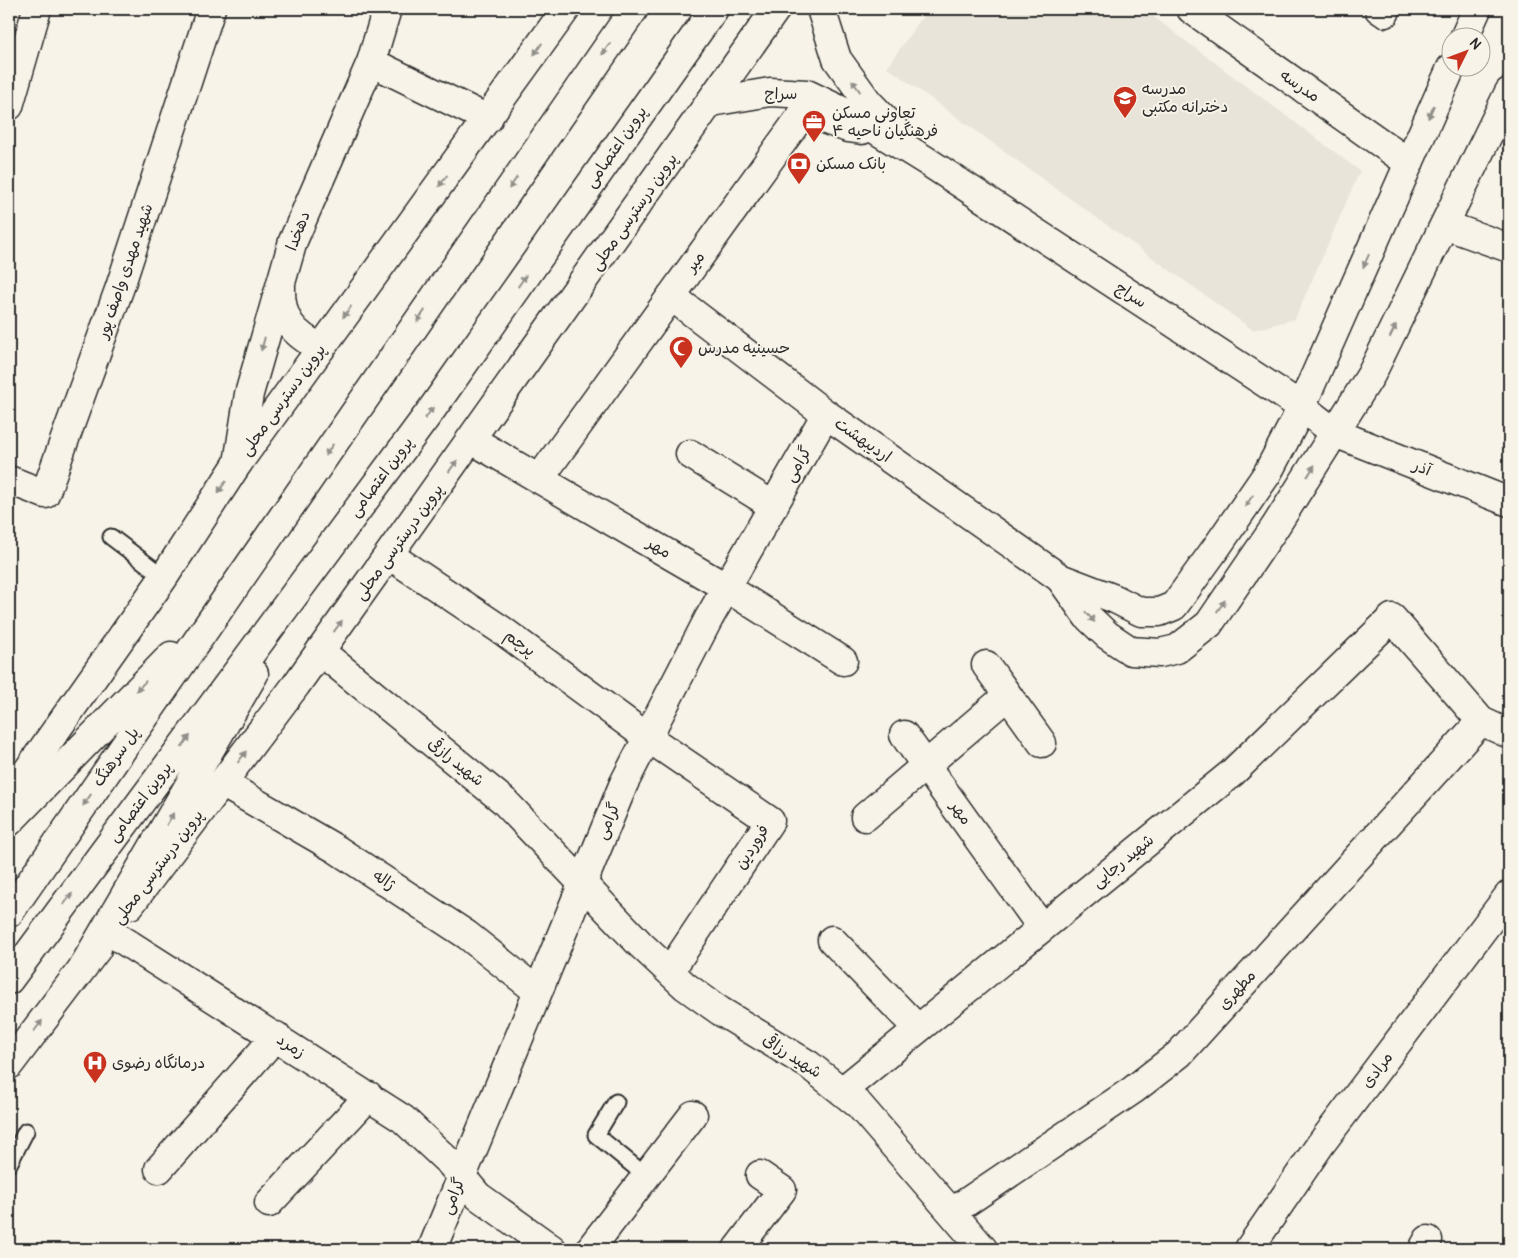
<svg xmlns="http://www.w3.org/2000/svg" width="1518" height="1258" font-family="Pangolin,'Playpen Sans Arabic',sans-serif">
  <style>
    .built { fill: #e8e4da }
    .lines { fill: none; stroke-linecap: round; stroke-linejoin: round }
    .lane-casing { stroke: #2b2b2b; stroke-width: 19 }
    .street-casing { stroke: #2b2b2b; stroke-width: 31 }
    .secondary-casing { stroke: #2b2b2b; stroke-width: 31 }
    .primary-casing { stroke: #2b2b2b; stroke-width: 31 }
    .lane { stroke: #f7f3e8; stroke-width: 15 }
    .street { stroke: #f7f3e8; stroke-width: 28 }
    .secondary { stroke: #f7f3e8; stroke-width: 28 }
    .primary { stroke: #f7f3e8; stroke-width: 28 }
    .oneway { fill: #918f8a }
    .labels { text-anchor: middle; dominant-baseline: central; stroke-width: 4; stroke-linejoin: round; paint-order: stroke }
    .street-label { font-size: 16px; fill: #2b2b2b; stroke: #f7f3e8 }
    .poi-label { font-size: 16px; fill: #2b2b2b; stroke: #f7f3e8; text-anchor: start }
  </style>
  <rect width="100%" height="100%" fill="#f7f3e8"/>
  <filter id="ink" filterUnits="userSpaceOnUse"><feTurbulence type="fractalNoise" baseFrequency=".02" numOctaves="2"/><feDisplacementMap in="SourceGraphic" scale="10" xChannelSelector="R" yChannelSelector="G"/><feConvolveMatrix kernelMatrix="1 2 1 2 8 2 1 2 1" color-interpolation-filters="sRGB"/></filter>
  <g filter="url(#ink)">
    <path class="built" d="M928,9H1143L1360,171L1295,319L1253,330L887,67Z"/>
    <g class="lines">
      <defs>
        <path id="lane" d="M111,537L164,577
          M616,1102L596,1135L646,1176
          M9,1164L26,1131"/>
        <path id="street" d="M1191,9L1409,163
          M1379,9L1385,13
          M371,62L488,119
          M281,287C280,319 293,334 321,348
          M671,296L823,412L1060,578
          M1335,433L1509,502
          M472,440L727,588L843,661
          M690,454L774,506
          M238,463L249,394L293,241L371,62L387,9
          M540,478L804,112L848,128L862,130
          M9,480L45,494L120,287L211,9
          M389,555L503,631L647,737L770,821L670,971
          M320,651L504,801L640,944L685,986L720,1011L809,1065L859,1105L983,1249
          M986,665L1042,743
          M904,735L1042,928
          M222,783L336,849L467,935L537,991
          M865,817L1007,696
          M110,932L403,1119L450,1163L478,1196L552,1249
          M832,940L918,1029
          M842,1091L1232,773L1392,618L1481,721L1509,734
          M159,1169L276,1036
          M269,1203L369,1096
          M952,1212L1133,1090L1179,1054L1481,721
          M432,1249L624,783L709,618L826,414
          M590,1249L693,1115
          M737,1249L782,1190L760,1175
          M1249,1249L1320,1145L1509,895
          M1423,1249L1428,1240"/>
        <path id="secondary" d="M821,9L837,59L868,102L894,129
          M1464,38L1477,9
          M711,102L770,92L807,94L857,118L925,160L1302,407L1335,433
          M9,106L37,9
          M1445,225L1509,248
          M1060,578L1087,616L1107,635L1131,651L1160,653L1177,649L1209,624L1275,527L1371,375L1509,92
          M1060,578L1115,599L1141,612H1159L1174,606L1216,548L1267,474L1295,421L1451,68
          M9,797L164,577L238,463L566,9
          M130,905L296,685L776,9
          M9,1065L97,949"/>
        <path id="primary" d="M9,822L171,656
          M9,913L634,9
          M83,967L254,674
          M9,980L432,409L714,9"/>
      </defs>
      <use href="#lane" class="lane-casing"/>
      <use href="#street" class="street-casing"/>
      <use href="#secondary" class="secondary-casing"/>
      <use href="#primary" class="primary-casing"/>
      <use href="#lane" class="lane"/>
      <use href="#street" class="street"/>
      <use href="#secondary" class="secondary"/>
      <use href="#primary" class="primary"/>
    </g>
    <defs><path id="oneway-solid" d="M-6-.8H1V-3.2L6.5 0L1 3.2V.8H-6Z" transform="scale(1.25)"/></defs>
    <g class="oneway">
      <use href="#oneway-solid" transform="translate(538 49) rotate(125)"/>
      <use href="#oneway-solid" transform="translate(606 49) rotate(125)"/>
      <use href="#oneway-solid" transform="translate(856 86) rotate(-125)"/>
      <use href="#oneway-solid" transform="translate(1431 112) rotate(114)"/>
      <use href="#oneway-solid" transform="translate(443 181) rotate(126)"/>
      <use href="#oneway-solid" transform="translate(513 183) rotate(125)"/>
      <use href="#oneway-solid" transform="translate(1366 261) rotate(114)"/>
      <use href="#oneway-solid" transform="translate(522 281) rotate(-55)"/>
      <use href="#oneway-solid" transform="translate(347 312) rotate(126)"/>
      <use href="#oneway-solid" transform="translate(421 316) rotate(125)"/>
      <use href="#oneway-solid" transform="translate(1393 331) rotate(-64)"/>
      <use href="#oneway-solid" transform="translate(263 344) rotate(105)"/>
      <use href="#oneway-solid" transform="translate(429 413) rotate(-54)"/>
      <use href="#oneway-solid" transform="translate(329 450) rotate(125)"/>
      <use href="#oneway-solid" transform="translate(453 466) rotate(-54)"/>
      <use href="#oneway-solid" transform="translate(1311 471) rotate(-58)"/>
      <use href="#oneway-solid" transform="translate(222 487) rotate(123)"/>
      <use href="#oneway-solid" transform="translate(1249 501) rotate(124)"/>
      <use href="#oneway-solid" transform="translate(1221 606) rotate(-55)"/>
      <use href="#oneway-solid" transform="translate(1090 617) rotate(48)"/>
      <use href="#oneway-solid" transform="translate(338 626) rotate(-54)"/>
      <use href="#oneway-solid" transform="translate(141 686) rotate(134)"/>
      <use href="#oneway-solid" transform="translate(186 741) rotate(-53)"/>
      <use href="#oneway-solid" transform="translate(242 757) rotate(-53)"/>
      <use href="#oneway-solid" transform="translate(87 800) rotate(125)"/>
      <use href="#oneway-solid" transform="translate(170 819) rotate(-60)"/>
      <use href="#oneway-solid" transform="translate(68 899) rotate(-53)"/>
      <use href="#oneway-solid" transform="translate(38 1026) rotate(-53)"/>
    </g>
  </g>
  <defs>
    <symbol id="school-pin" viewBox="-11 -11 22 30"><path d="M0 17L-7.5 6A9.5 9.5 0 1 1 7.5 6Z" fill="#c8321e" stroke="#f7f3e8"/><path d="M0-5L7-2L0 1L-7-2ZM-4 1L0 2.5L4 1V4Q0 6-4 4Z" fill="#fff"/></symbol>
    <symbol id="office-pin" viewBox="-11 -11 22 30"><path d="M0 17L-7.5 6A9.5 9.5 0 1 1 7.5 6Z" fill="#c8321e" stroke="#f7f3e8"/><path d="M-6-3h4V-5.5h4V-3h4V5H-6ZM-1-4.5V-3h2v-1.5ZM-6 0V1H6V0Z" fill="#fff"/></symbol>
    <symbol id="bank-pin" viewBox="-11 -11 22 30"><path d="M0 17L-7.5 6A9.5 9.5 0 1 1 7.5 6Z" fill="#c8321e" stroke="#f7f3e8"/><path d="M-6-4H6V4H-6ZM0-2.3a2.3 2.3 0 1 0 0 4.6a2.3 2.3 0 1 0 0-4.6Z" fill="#fff"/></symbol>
    <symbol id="mosque-pin" viewBox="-11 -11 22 30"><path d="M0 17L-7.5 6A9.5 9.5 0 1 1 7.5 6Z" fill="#c8321e" stroke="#f7f3e8"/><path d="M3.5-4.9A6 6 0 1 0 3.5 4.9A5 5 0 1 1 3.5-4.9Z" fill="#fff"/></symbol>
    <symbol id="hospital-pin" viewBox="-11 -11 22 30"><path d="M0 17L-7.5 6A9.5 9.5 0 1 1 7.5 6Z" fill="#c8321e" stroke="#f7f3e8"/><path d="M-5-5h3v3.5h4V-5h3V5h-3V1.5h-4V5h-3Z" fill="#fff"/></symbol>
  </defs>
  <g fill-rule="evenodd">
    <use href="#school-pin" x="1111" y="84" width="28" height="38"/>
    <use href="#office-pin" x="800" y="108" width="28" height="38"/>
    <use href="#bank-pin" x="785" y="150" width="28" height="38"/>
    <use href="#mosque-pin" x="667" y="334" width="28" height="38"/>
    <use href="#hospital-pin" x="81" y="1049" width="28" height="38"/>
  </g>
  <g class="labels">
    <g class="street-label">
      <text transform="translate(1300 86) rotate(35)">مدرسه</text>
      <text x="781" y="94">سراج</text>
      <text transform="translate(616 147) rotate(-55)">پروین اعتصامی</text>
      <text transform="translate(634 212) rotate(-55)">پروین درسترسی محلی</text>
      <text transform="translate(298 231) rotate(-69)">دهخدا</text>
      <text transform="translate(695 262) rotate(-54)">میر</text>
      <text transform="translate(125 271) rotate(-71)">شهید مهدی واصف پور</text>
      <text transform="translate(1131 295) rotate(33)">سراج</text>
      <text transform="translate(283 400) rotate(-54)">پروین دسترسی محلی</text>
      <text transform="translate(863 440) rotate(35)">اردیبهشت</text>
      <text transform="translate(798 464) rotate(-60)">گرامی</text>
      <text transform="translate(1422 468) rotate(22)">آذر</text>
      <text transform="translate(381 477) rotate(-53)">پروین اعتصامی</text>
      <text transform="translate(399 542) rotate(-54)">پروین درسترسی محلی</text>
      <text transform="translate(659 548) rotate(31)">مهر</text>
      <text transform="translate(520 643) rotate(36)">پرچم</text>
      <text transform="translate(116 757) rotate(-55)">پل سرهنگ</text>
      <text transform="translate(456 762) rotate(39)">شهید رازقی</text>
      <text transform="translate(140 802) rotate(-53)">پروین اعتصامی</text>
      <text transform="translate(961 813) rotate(55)">مهر</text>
      <text transform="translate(608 821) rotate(-67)">گرامی</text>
      <text transform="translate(752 847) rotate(-58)">فروردین</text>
      <text transform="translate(1123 861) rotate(-39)">شهید رجایی</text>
      <text transform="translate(158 867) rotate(-53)">پروین درسترسی محلی</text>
      <text transform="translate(384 880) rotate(33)">ژاله</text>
      <text transform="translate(1237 990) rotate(-48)">مطهری</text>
      <text transform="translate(291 1046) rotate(33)">زمرد</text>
      <text transform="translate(792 1056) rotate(33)">شهید رزاقی</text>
      <text transform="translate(1377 1070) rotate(-53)">مرادی</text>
      <text transform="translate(453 1196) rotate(-68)">گرامی</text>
    </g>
    <g class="poi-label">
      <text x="1142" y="89">مدرسه<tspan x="1142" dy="18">دخترانه مکتبی</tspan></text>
      <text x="832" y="113">تعاونی مسکن<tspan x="832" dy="18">فرهنگیان ناحیه ۴</tspan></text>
      <text x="816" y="164">بانک مسکن</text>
      <text x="698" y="348">حسینیه مدرس</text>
      <text x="112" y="1063">درمانگاه رضوی</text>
    </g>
  </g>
  <rect width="1518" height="1258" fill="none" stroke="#f7f3e8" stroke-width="30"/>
  <rect x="15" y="15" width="1488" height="1228" fill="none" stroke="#2b2b2b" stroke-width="2" filter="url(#ink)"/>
  <g transform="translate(1466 52) rotate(48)"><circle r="24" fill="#f7f3e8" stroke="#a5a39c"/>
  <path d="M0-4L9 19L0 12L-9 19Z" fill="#c8321e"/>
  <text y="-8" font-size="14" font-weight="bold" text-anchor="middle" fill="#2b2b2b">N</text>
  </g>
</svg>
